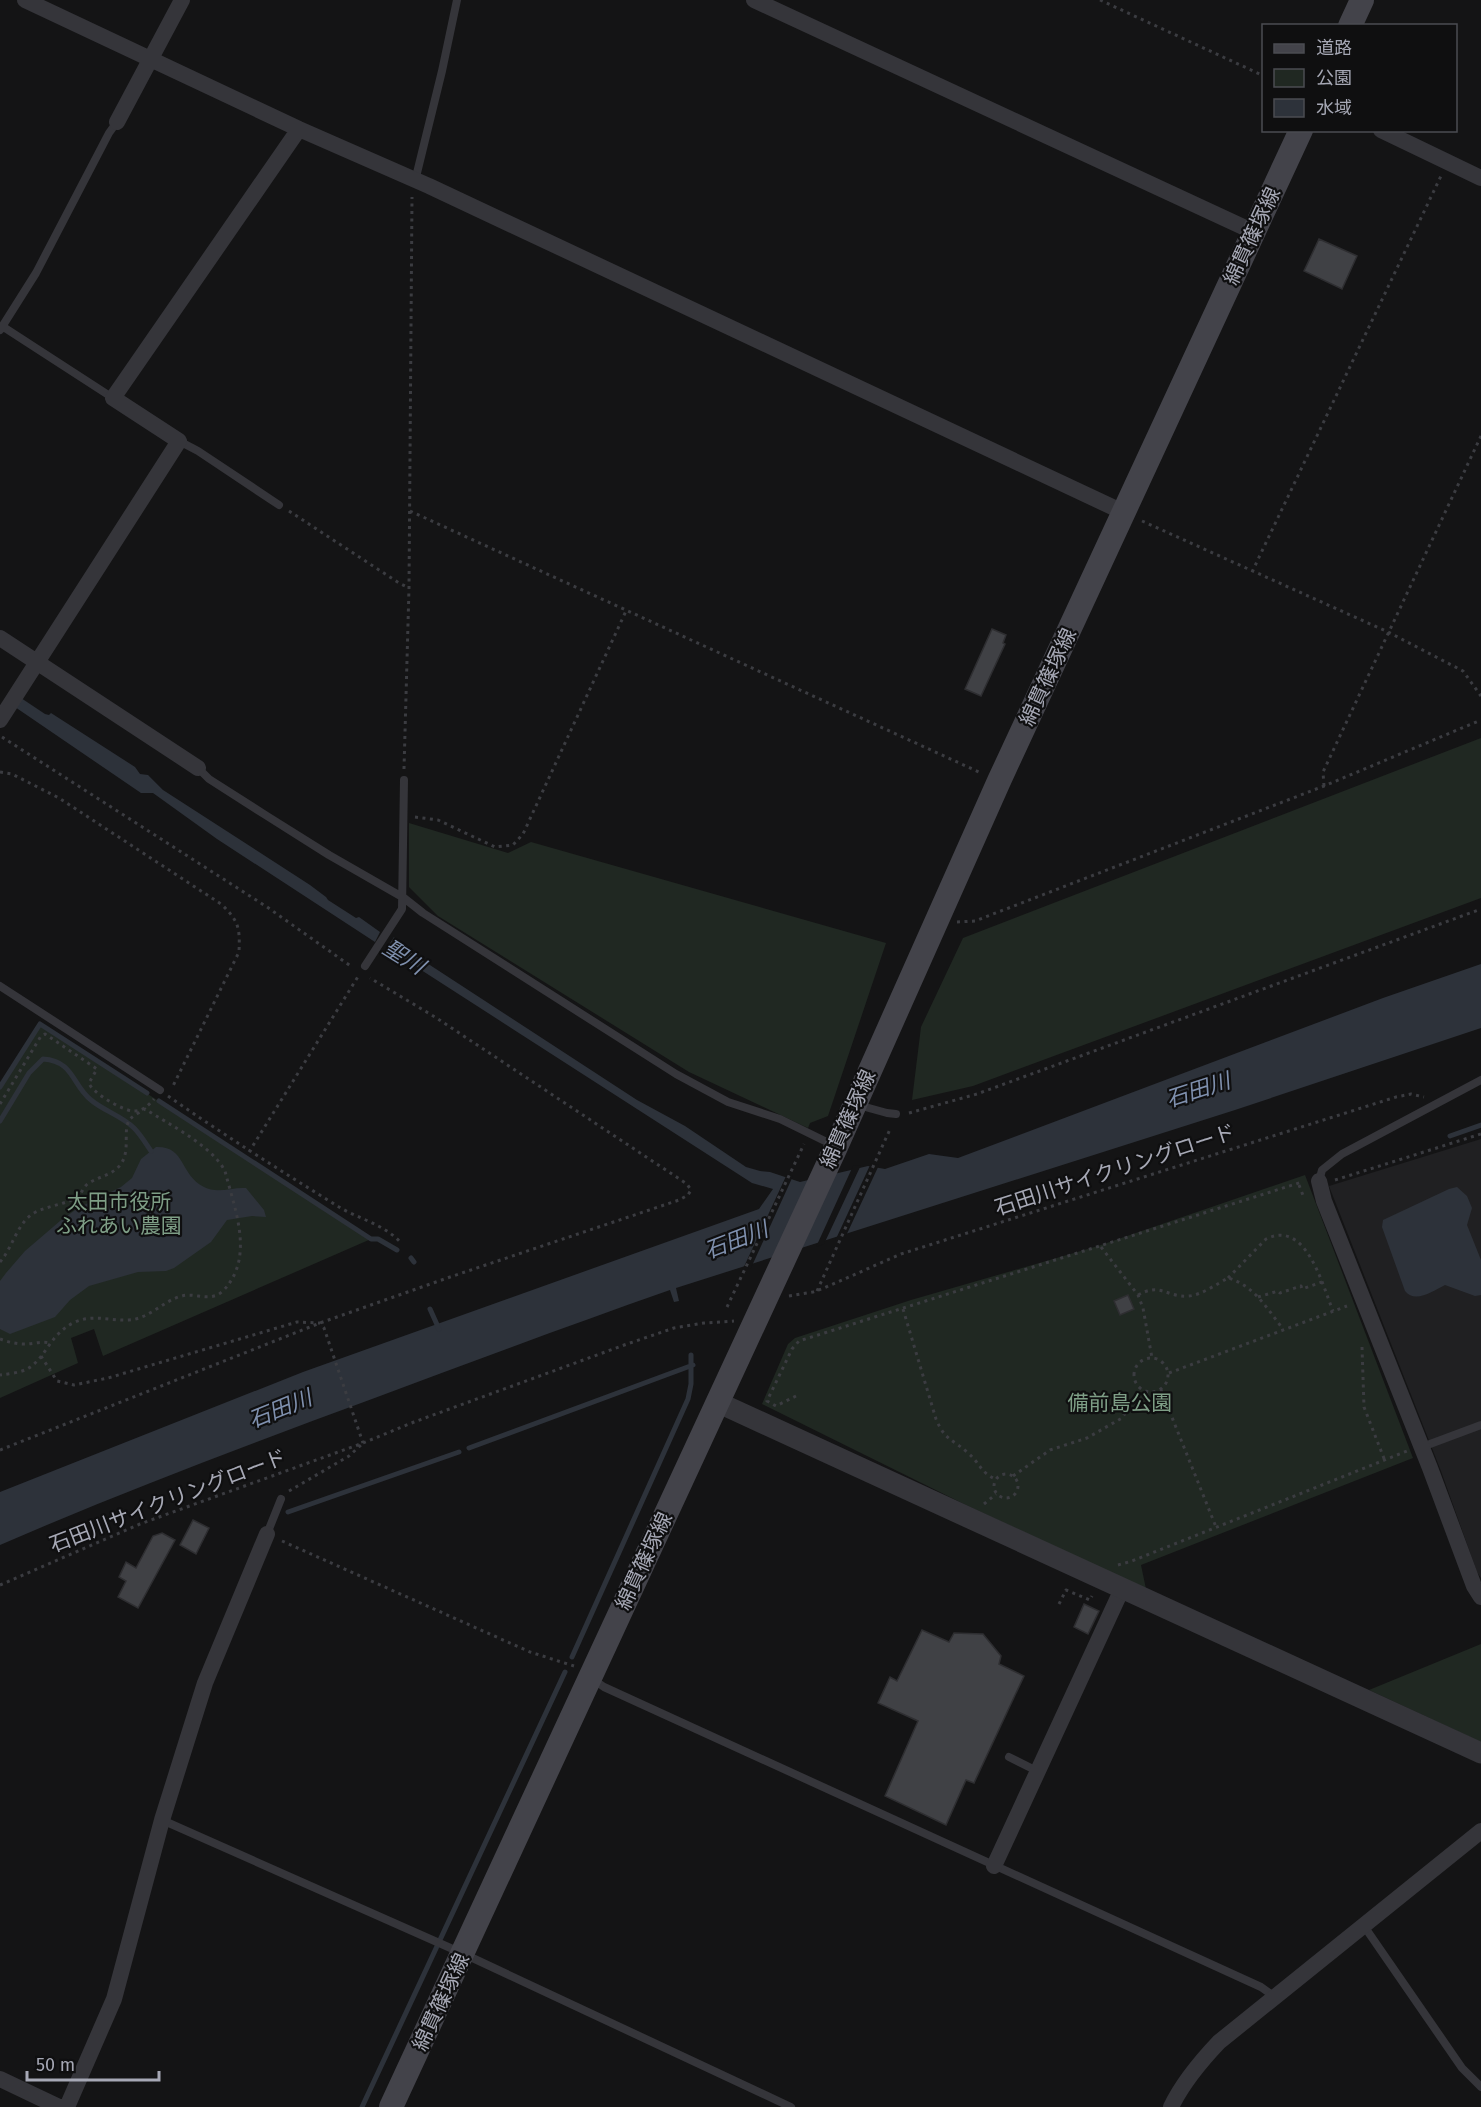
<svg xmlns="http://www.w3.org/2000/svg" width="1481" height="2107" font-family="'Fira Sans','Noto Sans JP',sans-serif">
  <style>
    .built { fill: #202022 }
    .green { fill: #202822 }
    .water { fill: #2d323a }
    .pier { fill: #141415 }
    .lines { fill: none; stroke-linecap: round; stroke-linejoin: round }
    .stream { stroke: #2d323a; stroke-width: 5 }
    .building { fill: #404145; stroke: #2e2e31; stroke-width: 1.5 }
    .path { stroke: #3b3c41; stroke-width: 3; stroke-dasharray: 3 4.5; stroke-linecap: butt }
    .service { stroke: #35353a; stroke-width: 8 }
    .minor { stroke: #35353a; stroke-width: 16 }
    .tertiary { stroke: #35353a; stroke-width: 21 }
    .secondary { stroke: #43434a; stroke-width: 24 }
    .labels { text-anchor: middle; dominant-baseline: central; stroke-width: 4.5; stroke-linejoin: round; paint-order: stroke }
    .street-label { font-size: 21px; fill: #a6a8b5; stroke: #0f0f10 }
    .park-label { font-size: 21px; fill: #7e9e86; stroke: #0f0f10 }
    .water-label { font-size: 22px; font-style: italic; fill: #7f90ae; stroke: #0f0f10 }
  </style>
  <rect width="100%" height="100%" fill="#141415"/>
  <path class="built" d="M1481,1139V1578L1477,1572L1441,1471L1329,1186Z"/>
  <path class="green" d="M1481,738V898L973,1086L912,1100L921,1027L963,938Z
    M409,823L508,853L531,842L886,943L828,1116L810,1123L808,1128L689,1072L438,916L409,887Z
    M40,1024L371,1239L103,1356L94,1329L71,1338L78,1363L0,1398V1087Z
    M1305,1175L1413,1458L1141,1565L1146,1589L966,1505L762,1404L788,1344L795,1338L911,1300L1098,1246Z
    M1481,1644V1742L1369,1690Z"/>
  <path class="water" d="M21,698L45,714L49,715L51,713L135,767L140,774L148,775L163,790L310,885L326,897L328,900L356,918L359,917L380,932L375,942L217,839L153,793H141L15,707Z
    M394,937L397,942L413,954L637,1100L685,1126L746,1167L760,1171L770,1172L800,1182L868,1166L885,1169L929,1154L958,1158L1383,998L1481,964V1028L1235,1110L676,1288L679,1301L674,1302L670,1290C570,1325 471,1362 372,1399C247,1445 122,1492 0,1545V1492L303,1372L759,1209L773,1189L752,1183L387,948Z
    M156,1147C186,1146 179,1174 204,1187C217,1194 232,1187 246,1188L264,1210L266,1217L252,1216L227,1220L211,1242L174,1268L166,1271L138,1272L89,1286L70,1300L55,1317L10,1334L0,1329V1281L6,1273L25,1251L60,1221L78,1208L121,1187L132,1178L141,1159Z
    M1457,1187L1467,1196L1472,1208L1467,1225L1481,1260V1295L1475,1296L1445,1285C1433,1291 1415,1304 1405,1291L1382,1227L1383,1220L1449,1189Z"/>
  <path class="pier" d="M871,1163L879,1165L845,1238L835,1241Z
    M861,1165L824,1244L816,1247L853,1166Z
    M787,1174L793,1176L751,1268L742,1271Z"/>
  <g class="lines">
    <path class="stream" d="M0,1087L40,1024L147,1093
      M159,1101L371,1239H378L397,1250
      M0,1121L29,1073L43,1059C74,1061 72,1085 91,1100C104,1111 122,1116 134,1128C141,1135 146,1144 151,1151
      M1450,1136L1481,1125
      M411,1258L414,1262
      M430,1309L439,1329
      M469,1448L693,1365
      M288,1512L459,1452
      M572,1657L688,1399L691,1384V1355
      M362,2107L565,1672"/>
  </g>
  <path class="building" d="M1319,239L1357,256L1342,289L1304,271Z
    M992,629L1006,635L1003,643L1005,644L981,696L965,689Z
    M1128,1295L1134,1309L1120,1315L1114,1301Z
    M193,1520L209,1528L196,1554L180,1545Z
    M162,1533L175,1540L138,1608L118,1597L126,1581L119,1577L126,1562L136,1568L153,1536Z
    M1084,1604L1099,1611L1088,1634L1074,1627Z
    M922,1630L949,1642L954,1633L983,1634L1001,1656L999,1664L1024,1676L974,1783L966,1780L946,1825L885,1796L918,1721L878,1703L890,1677L897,1681Z"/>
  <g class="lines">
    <path class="path" d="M1100,0L1264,76
      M289,511L399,583L409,588
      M410,511L981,773
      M1142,521L1388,632L1463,671L1481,696
      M1252,572L1441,176
      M2,737L267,907L352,967
      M404,769L409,588L412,197
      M0,772L12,774L59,798L221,904C239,921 240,928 239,952L173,1086
      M1324,786L1323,772L1481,436
      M415,817L438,820L495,847L513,845L523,834L626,611
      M957,922L975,921L1324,786L1481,720
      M168,1096C224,1135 281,1171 339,1207C359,1219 386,1225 402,1244
      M0,1104L41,1036L45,1034L97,1069L89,1083C91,1092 123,1111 133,1111C143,1111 148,1106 154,1099
      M909,1113L977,1094L1481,909
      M249,1152L359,975
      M1335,1180L1481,1134
      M1299,1185L1304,1198
      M1101,1247L1138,1295L1143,1308L1152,1358
      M0,1262C13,1247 17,1223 34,1213C47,1206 61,1205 74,1199C82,1196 82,1187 89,1183C100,1176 113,1175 121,1164C131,1149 122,1130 130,1119C134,1115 141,1112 145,1109C170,1125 211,1145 225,1171C234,1207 253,1252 228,1285C225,1289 220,1295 214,1296C204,1299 192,1293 182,1296C164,1300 149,1319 129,1320C110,1321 93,1314 75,1322C49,1334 46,1359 27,1369C19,1373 8,1374 0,1375
      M1228,1278L1266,1239C1306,1219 1322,1284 1333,1311
      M817,1291L891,1127
      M1138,1295C1161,1282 1167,1298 1189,1296C1201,1295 1217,1284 1228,1278C1254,1285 1268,1310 1283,1329
      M789,1296L813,1292L824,1288L901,1254L1396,1097L1411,1094L1424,1097
      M1258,1297L1278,1291L1280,1293L1301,1286L1302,1289L1322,1282
      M727,1307L804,1144
      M903,1309L936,1419C945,1441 953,1439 968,1453C981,1464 979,1471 995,1479
      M0,1339C8,1342 16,1344 25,1344C33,1344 41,1341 50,1343
      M1362,1347L1364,1407L1385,1461
      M41,1356L57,1381L74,1385L108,1378L297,1322L320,1323L324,1328L363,1443
      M1134 1375a17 17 0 1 1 34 0a17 17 0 1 1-34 0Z
      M1169,1373L1347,1306
      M1161,1390L1216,1527
      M796,1396L776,1406L767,1401L792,1349L799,1341L1302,1182
      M0,1450L320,1323L453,1276L679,1200L688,1195L691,1190L687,1184L435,1017L370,978
      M994 1486a12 12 0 1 1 24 0a12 12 0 1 1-24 0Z
      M1013,1476L1050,1450L1087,1438L1122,1418L1137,1395
      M289,1491L349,1456L361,1445
      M984,1504L996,1494
      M282,1541L530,1652L574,1666
      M1118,1565L1132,1561L1407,1451
      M0,1585L140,1524L363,1443L414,1422L627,1344L674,1328L704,1323L734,1321
      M1059,1604L1066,1590L1090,1600L1092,1596"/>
    <path class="service" d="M415,181L442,71L457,0
      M2,326L113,398
      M0,330L36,273L109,133L117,122
      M179,441L198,451L279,505
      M198,768L209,779L267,816L329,855L404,898L423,913L676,1074L728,1102L780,1119L835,1146
      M365,966L402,909L404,780
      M0,986L160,1090
      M858,1105L887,1113L896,1114
      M1319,1181L1322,1170L1342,1154L1481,1080
      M1422,1447L1481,1425
      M267,1534L281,1499
      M591,1678L604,1687L1261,1987L1275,1997
      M1009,1757L1037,1771
      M162,1820L464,1954L791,2107
      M1364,1926L1462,2068L1481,2087"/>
    <path class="minor" d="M25,0L299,129L429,186L1123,512
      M754,0L1254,232
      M117,122L182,0
      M1381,130L1481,178
      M0,638L198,768
      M0,720L179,441L113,398L299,129
      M1319,1181L1324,1201L1430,1468L1474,1586L1481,1597
      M994,1866L1122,1589
      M0,2079L59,2107
      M67,2107L114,1999L162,1820L205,1683L267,1534
      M1171,2107C1183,2082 1200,2062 1219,2042L1481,1831"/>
    <path class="tertiary" d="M717,1402L1481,1753"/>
    <path class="secondary" d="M1350,26L1362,0
      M391,2107L836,1147L999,781L1301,130"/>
  </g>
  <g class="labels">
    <g class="street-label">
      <text transform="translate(1252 236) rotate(-65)">綿貫篠塚線</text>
      <text transform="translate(1048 677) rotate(-65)">綿貫篠塚線</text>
      <text transform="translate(848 1119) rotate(-66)">綿貫篠塚線</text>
      <text transform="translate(1115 1170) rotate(-18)">石田川サイクリングロード</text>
      <text transform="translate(168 1501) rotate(-21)">石田川サイクリングロード</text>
      <text transform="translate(644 1561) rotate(-65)">綿貫篠塚線</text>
      <text transform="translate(441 2002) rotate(-65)">綿貫篠塚線</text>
    </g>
    <g class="park-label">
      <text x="119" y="1202">太田市役所<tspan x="119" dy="24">ふれあい農園</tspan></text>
      <text x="1120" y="1403">備前島公園</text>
    </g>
    <g class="water-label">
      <text transform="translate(404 957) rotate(32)">聖川</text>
      <text transform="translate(1198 1090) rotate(-18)">石田川</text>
      <text transform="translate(736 1240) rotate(-21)">石田川</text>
      <text transform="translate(280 1409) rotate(-22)">石田川</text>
    </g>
  </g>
  <rect x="1262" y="24" width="195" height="108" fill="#0f0f10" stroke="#4b4c52" stroke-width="1.5"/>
  <rect x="1274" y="44" width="30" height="9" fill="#43434a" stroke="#4b4c52" stroke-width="1.5"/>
  <text x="1316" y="54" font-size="18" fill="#a6a8b5">道路</text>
  <rect x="1274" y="69" width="30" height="18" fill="#202822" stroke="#4b4c52" stroke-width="1.5"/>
  <text x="1316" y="84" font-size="18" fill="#a6a8b5">公園</text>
  <rect x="1274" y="99" width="30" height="18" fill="#2d323a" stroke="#4b4c52" stroke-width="1.5"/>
  <text x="1316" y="114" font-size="18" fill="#a6a8b5">水域</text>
  <path d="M27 2071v9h132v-9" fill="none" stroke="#a6a8b5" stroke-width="3"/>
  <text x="36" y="2071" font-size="18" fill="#a6a8b5" stroke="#0f0f10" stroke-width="4.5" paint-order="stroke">50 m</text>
</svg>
